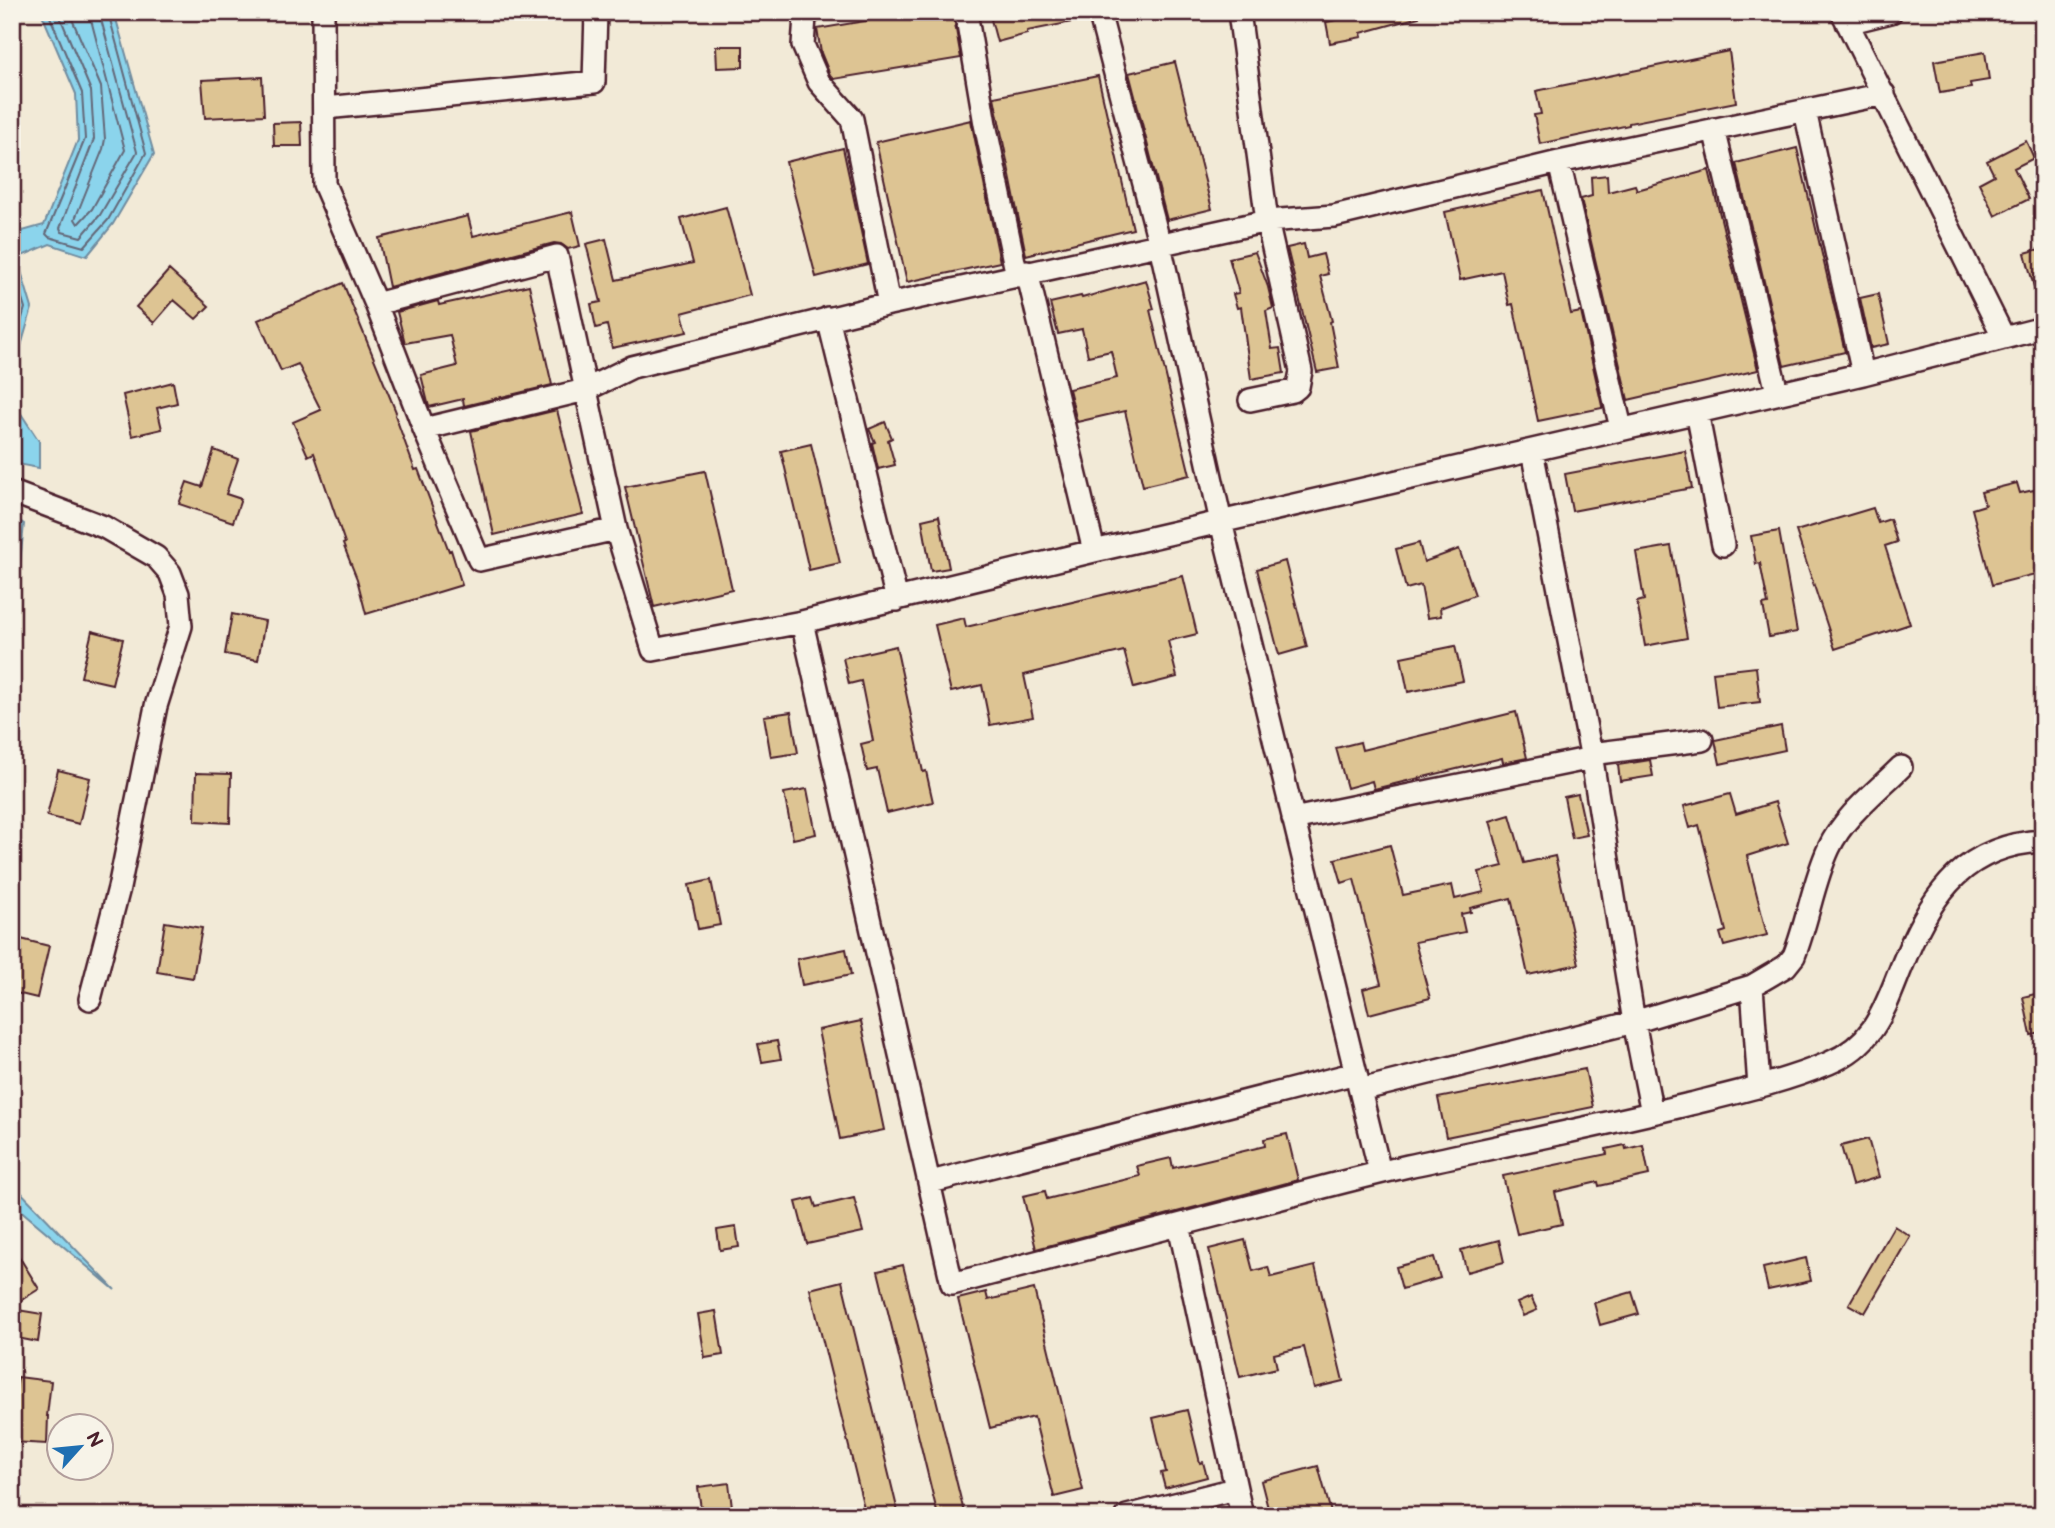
<svg xmlns="http://www.w3.org/2000/svg" width="2055" height="1528" font-family="'Balsamiq Sans',sans-serif">
  <style>
    .water { fill: #8bd4ec; stroke: #718c9f; stroke-width: 2 }
    .lines { fill: none; stroke-linecap: round; stroke-linejoin: round }
    .shore { stroke: #646778; stroke-width: 2 }
    .building { fill: #ddc493; stroke: #4a1f2b; stroke-width: 2 }
    .minor-casing { stroke: #4a1f2b; stroke-width: 26 }
    .minor { stroke: #f7f3e8; stroke-width: 21 }
  </style>
  <rect width="100%" height="100%" fill="#f2ead7"/>
  <filter id="ink" filterUnits="userSpaceOnUse"><feTurbulence type="fractalNoise" baseFrequency=".0143" numOctaves="2"/><feDisplacementMap in="SourceGraphic" scale="14" xChannelSelector="R" yChannelSelector="G"/><feConvolveMatrix kernelMatrix="1 2 1 2 8 2 1 2 1" color-interpolation-filters="sRGB"/></filter>
  <g filter="url(#ink)">
    <path class="water" d="M41,12H114L154,154L113,224L87,256L50,244L17,258L32,308L12,377V234L44,225L78,140L76,94Z
      M12,400L39,441V468L12,463Z
      M12,516L24,524L12,640Z
      M12,1183L115,1290L12,1203Z"/>
    <g class="lines">
      <path class="shore" d="M48,12L82,93L85,139L46,234L49,237L84,247L108,220L146,153L108,12
        M58,12L91,91L94,139L60,228L62,232L81,237L100,215L137,152L99,12
        M69,12L101,87L105,139L103,149L75,219L78,224L92,209L125,150L89,12
        M12,266L25,308L12,352"/>
    </g>
    <path class="building" d="M918,12H953L961,58L834,79L830,75L821,53L817,29Z
      M989,12H1086L1087,19L1027,31V34L997,42Z
      M1370,12H1419V17L1361,33L1362,37L1330,43L1326,22L1370,14Z
      M716,46H743V67L717,68Z
      M1729,51L1736,102L1629,123V125L1540,144L1534,115L1541,114L1536,91Z
      M1985,52L1989,80L1970,83L1971,88L1940,93L1934,61Z
      M1175,62L1212,209L1167,220L1129,73Z
      M1098,76L1133,229L1026,255L994,97Z
      M262,77L264,115L205,118L202,80Z
      M971,120L1000,262L907,282L876,142Z
      M301,122L302,146H274L273,123Z
      M2026,141L2034,158L2014,168L2029,199L1995,216L1979,183L1994,175L1987,161Z
      M843,148L868,264L816,277L786,162Z
      M1797,148L1845,352L1784,366L1736,163Z
      M1709,170L1758,370L1628,400L1581,199L1592,196L1591,177L1607,175L1608,192L1635,185L1637,190Z
      M1543,190L1571,314L1581,312L1602,406V408L1538,421L1513,304L1509,305L1502,271L1460,280L1445,212Z
      M726,207L750,295L682,313L687,332L612,348L607,325L596,328L591,304L601,302L586,244L606,239L616,280L693,263L681,219Z
      M572,212L580,246L568,249L561,244L554,243L389,287L379,238L468,216L473,236Z
      M1304,244L1307,258L1323,254L1328,274L1320,276L1332,321L1330,322L1339,368L1317,372L1287,248Z
      M2043,248V301L2038,302L2025,253Z
      M1255,252L1268,287L1273,308L1266,311L1272,349L1280,348L1284,373L1251,379L1241,307L1237,308L1233,294L1239,293L1229,258Z
      M169,270L209,306L196,319L174,300L154,323L136,307Z
      M1146,280L1154,309L1150,310L1190,475L1143,486L1125,411L1077,422L1069,389L1117,378L1111,351L1088,356L1082,329L1058,334L1050,303L1081,296L1082,298Z
      M343,283L396,412L395,415L415,470L418,469L449,551L451,550L462,585L366,614L357,579L343,544L345,543L314,453L308,456L293,422L321,410L298,364L281,371L258,320Z
      M529,285L552,385L464,406L463,399L429,407L421,375L457,366L450,335L405,343L397,312L438,301L439,305Z
      M1878,294L1889,344L1871,348L1860,298Z
      M173,382L177,403L157,408L162,429L132,436L123,395Z
      M557,410L583,514L494,535L471,431Z
      M885,422L892,438L888,440L895,465L878,469L872,443L875,442L869,429Z
      M811,444L840,563L809,570L781,451Z
      M214,450L238,459L226,494L241,499L233,522L179,504L187,482L202,487Z
      M1685,451L1692,488L1572,511L1565,474Z
      M705,471L732,589L654,607L625,487Z
      M2017,483L2020,493L2034,490L2043,523V572L1992,585L1972,509L1985,505L1981,492Z
      M1873,508L1878,523L1890,519L1897,542L1885,546L1910,624L1835,649L1796,531Z
      M939,516L949,568L931,571L922,520Z
      M1779,531L1797,632L1769,637L1763,605L1768,604L1760,563L1756,564L1751,536Z
      M1419,543L1424,562L1459,549L1475,595L1440,608L1441,616L1427,618L1421,585L1406,589L1396,549Z
      M1671,546L1687,638L1645,646L1637,602L1644,600L1636,552Z
      M1285,561L1307,647L1279,655L1257,569Z
      M1183,576L1197,634L1168,641L1177,677L1134,688L1124,651L1024,675L1033,717L990,725L982,685L951,692L935,625L964,618L966,627Z
      M232,614L265,621L258,660L225,654Z
      M92,631L123,639L112,684L81,677Z
      M896,646L923,772L926,771L933,802L887,813L877,769L867,771L861,744L873,741L861,681L849,684L843,658Z
      M1455,646L1463,681L1408,692L1401,657Z
      M1756,667L1760,702L1717,707L1713,672Z
      M791,712L798,753L771,757L764,716Z
      M1516,712L1527,758L1503,763L1502,758L1374,789L1372,781L1347,788L1336,748L1360,742L1362,750Z
      M1781,726L1785,750L1720,764L1715,740Z
      M1650,760L1653,776L1620,781L1618,765Z
      M58,770L90,778L79,824L47,816Z
      M196,773L231,774L230,823L195,821Z
      M807,789L816,834L793,839L784,793Z
      M1578,794L1587,835L1572,838L1564,797Z
      M1730,794L1736,814L1775,802L1788,843L1747,856L1767,935L1724,946L1720,933L1726,931L1699,825L1690,828L1684,806Z
      M1510,815L1524,863L1555,856L1579,964L1528,975L1511,898L1470,908L1471,912L1461,914L1465,932L1415,942L1430,998L1369,1014L1363,989L1381,984L1354,879L1342,883L1335,859L1390,845L1403,895L1452,885L1455,899L1484,892L1479,872L1503,866L1490,821Z
      M711,880L720,925L698,929L689,885Z
      M165,922L202,928L193,978L157,972Z
      M17,938L49,946L37,998L12,992V957Z
      M846,949L851,975L802,985L797,959Z
      M2043,992V1033L2031,1035L2023,997Z
      M861,1021L884,1130L840,1139L818,1030Z
      M777,1041L781,1059L762,1062L758,1044Z
      M1585,1069L1593,1107L1446,1137L1438,1098Z
      M1287,1134L1298,1180L1036,1249L1023,1196L1045,1191L1047,1199L1140,1176L1137,1166L1171,1158L1173,1168L1265,1146L1264,1139Z
      M1868,1139L1879,1177L1852,1185L1841,1146Z
      M1625,1145L1626,1149L1643,1145L1649,1175L1599,1186L1598,1182L1555,1192L1562,1224L1517,1234L1503,1176L1607,1154L1606,1149Z
      M813,1198L816,1207L854,1198L863,1232L807,1244L796,1202Z
      M1894,1226L1910,1236L1865,1313L1849,1304Z
      M736,1227L739,1247L720,1250L717,1230Z
      M1245,1240L1253,1271L1268,1267L1271,1277L1315,1266L1343,1381L1314,1388L1304,1347L1274,1354L1277,1368L1240,1377L1209,1249Z
      M1499,1240L1504,1262L1467,1272L1461,1250Z
      M12,1245L39,1289L12,1306Z
      M1434,1257L1440,1278L1402,1289L1396,1267Z
      M1806,1258L1811,1281L1768,1290L1763,1268Z
      M903,1265L965,1516H938L878,1271Z
      M842,1281L899,1516H866L810,1289Z
      M1034,1289L1083,1490L1054,1497L1034,1417L990,1428L958,1299L986,1292L988,1300Z
      M1632,1292L1639,1314L1600,1325L1594,1303Z
      M1531,1297L1537,1310L1523,1316L1517,1303Z
      M12,1309L42,1314L38,1342L12,1337Z
      M716,1311L723,1355L705,1358L698,1314Z
      M18,1377L51,1381L47,1416H48L47,1444L12,1442V1393L16,1392Z
      M1187,1410L1200,1463L1203,1462L1207,1477L1165,1488L1161,1473L1166,1472L1153,1418Z
      M1318,1466L1332,1516H1270L1261,1481Z
      M729,1483L733,1516H702L698,1487Z"/>
    <g class="lines">
      <defs>
        <path id="minor" d="M323,12L324,184L376,304L424,429L479,560L616,529
          M811,12L805,17L803,45L819,82L852,119L889,304
          M966,12L985,124L1017,276
          M1099,12L1160,245L1221,522L1380,1172
          M1239,12L1267,221L1301,371L1298,387L1293,391L1250,400
          M1842,12L2004,338
          M1847,23L1891,12
          M325,108L594,82L596,12
          M1805,111L1863,374
          M1714,129L1777,392
          M1559,162L1621,428
          M1027,272L1094,551
          M376,304L557,256L616,529L653,650L802,622L1094,551L1863,374L2043,328
          M828,318L897,600
          M1697,412L1723,545
          M424,429L585,390L632,367L889,304L1267,221L1334,216L1559,162L1884,94
          M1532,451L1591,754L1634,1022L1652,1113
          M12,492L104,527L156,557L170,573L178,594L181,626L156,706L119,888L90,999
          M802,622L952,1284C1048,1259 1144,1234 1240,1209C1296,1194 1352,1179 1408,1166C1501,1146 1594,1127 1686,1105C1734,1093 1784,1082 1829,1063C1879,1042 1886,1002 1906,956C1933,891 1967,845 2043,841
          M1591,754L1702,740
          M1293,819L1592,758
          M1752,986L1759,1087
          M1360,1090L1634,1022L1752,986L1786,966L1794,956C1808,921 1813,882 1829,848C1844,816 1877,791 1901,767
          M931,1182L1356,1073
          M1179,1225L1242,1516
          M1127,1516L1235,1489"/>
      </defs>
      <use href="#minor" class="minor-casing"/>
      <use href="#minor" class="minor"/>
    </g>
  </g>
  <rect width="2055" height="1528" fill="none" stroke="#f7f3e8" stroke-width="42"/>
  <rect x="21" y="21" width="2013" height="1486" fill="none" stroke="#4a1f2b" stroke-width="2.5" filter="url(#ink)"/>
  <g transform="translate(80 1447) rotate(63)"><circle r="33" fill="#f7f3e8" stroke="#b29e9c" stroke-width="2"/>
  <path d="M0-5L12 26L0 18L-12 26Z" fill="#1f6fb2"/>
  <text y="-10" font-size="19" font-weight="bold" text-anchor="middle" fill="#4a1f2b">N</text>
  </g>
</svg>
